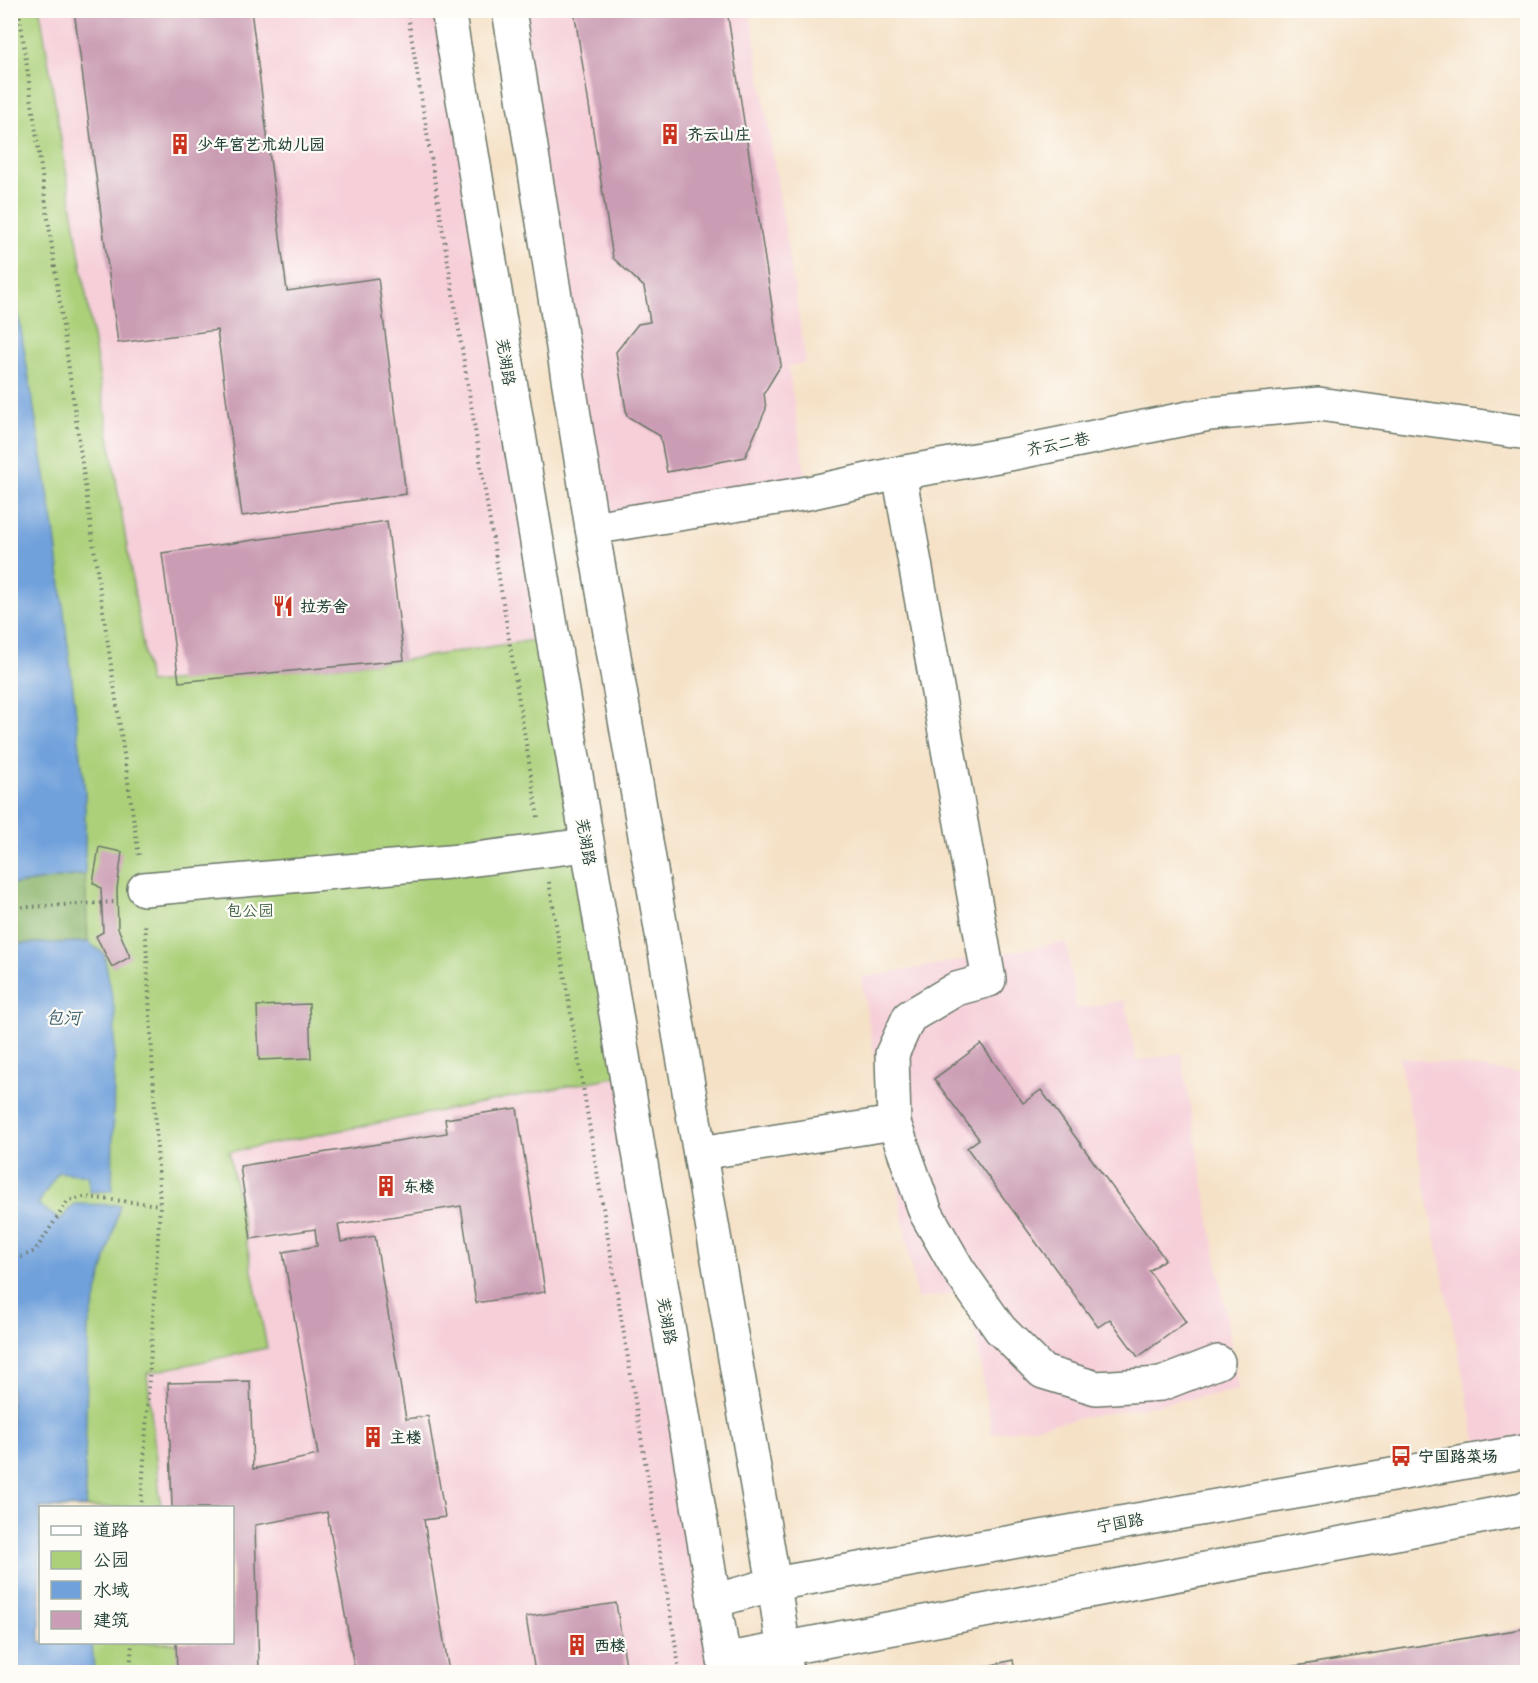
<svg xmlns="http://www.w3.org/2000/svg" width="1538" height="1683" font-family="Sriracha,'LXGW WenKai TC',sans-serif">
  <style>
    .built { fill: #f6cfd9 }
    .green { fill: #abd079; stroke: #658656; stroke-width: 1.5 }
    .forest { fill: #88b269; stroke: #54784e; stroke-width: 1.5 }
    .water { fill: #71a1db; stroke: #486f88; stroke-width: 1.5 }
    .building { fill: #cb9db4 }
    .lines { fill: none; stroke-linecap: round; stroke-linejoin: round }
    .minor-casing { stroke: #6a7667; stroke-width: 36 }
    .secondary-casing { stroke: #6a7667; stroke-width: 36 }
    .primary-casing { stroke: #6a7667; stroke-width: 36 }
    .path { stroke: #6a7667; stroke-width: 4; stroke-dasharray: 1.5 4.5; stroke-linecap: butt }
    .minor { stroke: #fff; stroke-width: 33 }
    .secondary { stroke: #fff; stroke-width: 33 }
    .primary { stroke: #fff; stroke-width: 33 }
    .labels { text-anchor: middle; dominant-baseline: central; stroke-width: 4.5; stroke-linejoin: round; paint-order: stroke }
    .poi-label { font-size: 16px; font-weight: bold; fill: #1f3d34; stroke: #fdfcf7; text-anchor: start }
    .street-label { font-size: 16px; fill: #1f3d34; stroke: #fdfcf7 }
    .park-label { font-size: 16px; fill: #426245; stroke: #fdfcf7 }
    .water-label { font-size: 18px; font-style: italic; fill: #3c606e; stroke: #fdfcf7 }
  </style>
  <rect width="100%" height="100%" fill="#fdfcf7"/>
  <filter id="ink" filterUnits="userSpaceOnUse"><feTurbulence type="fractalNoise" baseFrequency=".0167" numOctaves="2"/><feDisplacementMap in="SourceGraphic" scale="12" xChannelSelector="R" yChannelSelector="G"/><feConvolveMatrix kernelMatrix="1 2 1 2 8 2 1 2 1" color-interpolation-filters="sRGB"/></filter>
  <filter id="wash" filterUnits="userSpaceOnUse"><feTurbulence type="fractalNoise" baseFrequency=".008" numOctaves="4" result="noise"/><feDisplacementMap in="SourceGraphic" scale="24" xChannelSelector="R" yChannelSelector="G"/><feGaussianBlur stdDeviation="1.35" result="paint"/><feColorMatrix in="noise" values="0 0 0 0 0 0 0 0 0 0 0 0 0 0 0 0 0 1.4 0 .05"/><feComposite in="paint" operator="in"/></filter>
  <g filter="url(#wash)">
    <rect width="100%" height="100%" fill="#f5e1c6"/>
    <path class="built" d="M40,11H448L552,637L404,660L149,683Z
      M509,11H750L806,363L788,366L808,493L592,528Z
      M1066,942L1077,1009L1125,1000L1136,1061L1181,1053L1239,1390L992,1434L968,1291L917,1299L861,978Z
      M1399,1057L1516,1073L1527,1071V1451L1480,1459Z
      M625,1075L726,1672H180L177,1643L232,1642V1508L161,1507L147,1373L266,1348L229,1152Z"/>
    <path class="green" d="M40,10L149,683L404,660L552,637L625,1075L229,1152L267,1348L147,1373L161,1507L40,1508V1642L177,1643L180,1672H11L10,11Z"/>
    <path class="forest" d="M85,874L88,942L11,944L10,885Z"/>
    <path class="water" d="M10,264L55,535L85,791V874L11,885Z
      M88,942L104,954L115,1013L112,1191L90,1192L88,1175L58,1172L38,1204L60,1220L74,1204L120,1205L88,1328L85,1467L86,1507L40,1508V1642L92,1643L94,1672H11V944Z"/>
    <g id="blocks">
      <path class="building" d="M74,10H251L287,291L378,278L406,494L242,516L217,330L118,343Z
        M574,10H727L781,365L764,393L766,409L745,457L667,472L660,436L627,416L616,352L638,324L650,322L644,287L613,258Z
        M387,521L404,660L179,682L162,553Z
        M99,847L122,852L117,889L118,928L130,957L112,967L96,936L103,932L101,888L93,883Z
        M309,1004L311,1058L259,1060L257,1006Z
        M981,1044L1023,1103L1041,1090L1165,1259L1149,1271L1186,1322L1138,1357L1110,1319L1098,1327L967,1148L979,1139L934,1079Z
        M517,1108L545,1292L476,1303L461,1206L338,1225L341,1242L375,1236L406,1419L428,1416L445,1517L424,1520L449,1672H355L327,1512L255,1525L259,1672H177L176,1642H232V1508H172L168,1383L250,1381L253,1469L318,1455L283,1252L317,1246L315,1229L251,1239L240,1166L447,1133L445,1119Z
        M616,1603L627,1672H535L526,1617Z
        M1528,1628V1672H1266V1671Z
        M1013,1660L1015,1672H962Z"/>
    </g>
  </g>
  <g filter="url(#ink)">
    <use href="#blocks" fill-opacity="0" stroke="#6a7667" stroke-width="1.5"/>
    <g class="lines">
      <defs>
        <path id="minor" d="M899,473L989,980L956,989L909,1017L892,1054L894,1123L926,1213L958,1269L1000,1329L1043,1372L1096,1388L1161,1384L1218,1362
          M592,528L808,493L899,473L1009,454L1209,414L1319,404L1528,433
          M144,889L460,861L586,845
          M700,1153L894,1123"/>
        <path id="secondary" d="M714,1601L774,1584L1528,1451
          M724,1660L1528,1508"/>
        <path id="primary" d="M448,10L726,1672
          M509,10L592,528L774,1584L787,1672"/>
      </defs>
      <use href="#minor" class="minor-casing"/>
      <use href="#secondary" class="secondary-casing"/>
      <use href="#primary" class="primary-casing"/>
      <path class="path" d="M19,10L93,542L139,857
        M407,10L538,818
        M549,882L680,1672
        M10,908L115,902
        M10,1262L35,1251L68,1201L84,1197L160,1205
        M141,1508L160,1205L145,921
        M130,1672L132,1642"/>
      <use href="#minor" class="minor"/>
      <use href="#secondary" class="secondary"/>
      <use href="#primary" class="primary"/>
    </g>
  </g>
  <defs>
    <symbol id="building-bare" viewBox="-9 -9 18 18"><path d="M-4-6H4V6H1V3H-1V6H-4ZM-2.5-4.3h1.7v1.8h-1.7ZM.8-4.3h1.7v1.8H.8ZM-2.5-1h1.7V.8h-1.7ZM.8-1h1.7V.8H.8Z" fill="#c8321e" stroke="#fdfcf7" stroke-width="2.5" paint-order="stroke"/></symbol>
    <symbol id="restaurant-bare" viewBox="-9 -9 18 18"><path d="M-5-6h1v4h1v-4h1v4h1v-4h1v5L-1.5 .5V6h-2V.5L-5-1ZM5-6V6H3V1.5H1.5Q1.5-4 5-6Z" fill="#c8321e" stroke="#fdfcf7" stroke-width="2.5" paint-order="stroke"/></symbol>
    <symbol id="bus-bare" viewBox="-9 -9 18 18"><path d="M-5-6H5V4H4V6H2V4H-2V6H-4V4H-5ZM-3.5-4V0h7V-4ZM-3.5 1.2v1.5H-2V1.2ZM2 1.2v1.5H3.5V1.2Z" fill="#c8321e" stroke="#fdfcf7" stroke-width="2.5" paint-order="stroke"/></symbol>
  </defs>
  <g fill-rule="evenodd">
    <use href="#building-bare" x="655" y="119" width="30" height="30"/>
    <use href="#building-bare" x="165" y="129" width="30" height="30"/>
    <use href="#restaurant-bare" x="268" y="591" width="30" height="30"/>
    <use href="#building-bare" x="371" y="1171" width="30" height="30"/>
    <use href="#building-bare" x="358" y="1422" width="30" height="30"/>
    <use href="#bus-bare" x="1386" y="1441" width="30" height="30"/>
    <use href="#building-bare" x="562" y="1630" width="30" height="30"/>
  </g>
  <g class="labels">
    <g class="poi-label">
      <text x="687" y="134">齐云山庄</text>
      <text x="197" y="144">少年宫艺术幼儿园</text>
      <text x="300" y="606">拉芳舍</text>
      <text x="403" y="1186">东楼</text>
      <text x="390" y="1437">主楼</text>
      <text x="1418" y="1456">宁国路菜场</text>
      <text x="594" y="1645">西楼</text>
    </g>
    <g class="street-label">
      <text transform="translate(506 362) rotate(81)">芜湖路</text>
      <text transform="translate(1058 444) rotate(-11)">齐云二巷</text>
      <text transform="translate(586 842) rotate(80)">芜湖路</text>
      <text transform="translate(667 1321) rotate(80)">芜湖路</text>
      <text transform="translate(1120 1523) rotate(-10)">宁国路</text>
    </g>
    <g class="park-label">
      <text x="250" y="910">包公园</text>
    </g>
    <g class="water-label">
      <text x="63" y="1018">包河</text>
    </g>
  </g>
  <rect width="1538" height="1683" fill="none" stroke="#fdfcf7" stroke-width="36"/>
  <rect x="39" y="1506" width="195" height="138" fill="#fdfcf7" stroke="#a4b0a9" stroke-width="1.5"/>
  <rect x="51" y="1526" width="30" height="9" fill="#ffffff" stroke="#a4b0a9" stroke-width="1.5"/>
  <text x="93" y="1536" font-size="18" fill="#1f3d34">道路</text>
  <rect x="51" y="1551" width="30" height="18" fill="#abd079" stroke="#a4b0a9" stroke-width="1.5"/>
  <text x="93" y="1566" font-size="18" fill="#1f3d34">公园</text>
  <rect x="51" y="1581" width="30" height="18" fill="#71a1db" stroke="#a4b0a9" stroke-width="1.5"/>
  <text x="93" y="1596" font-size="18" fill="#1f3d34">水域</text>
  <rect x="51" y="1611" width="30" height="18" fill="#cb9db4" stroke="#a4b0a9" stroke-width="1.5"/>
  <text x="93" y="1626" font-size="18" fill="#1f3d34">建筑</text>
</svg>
